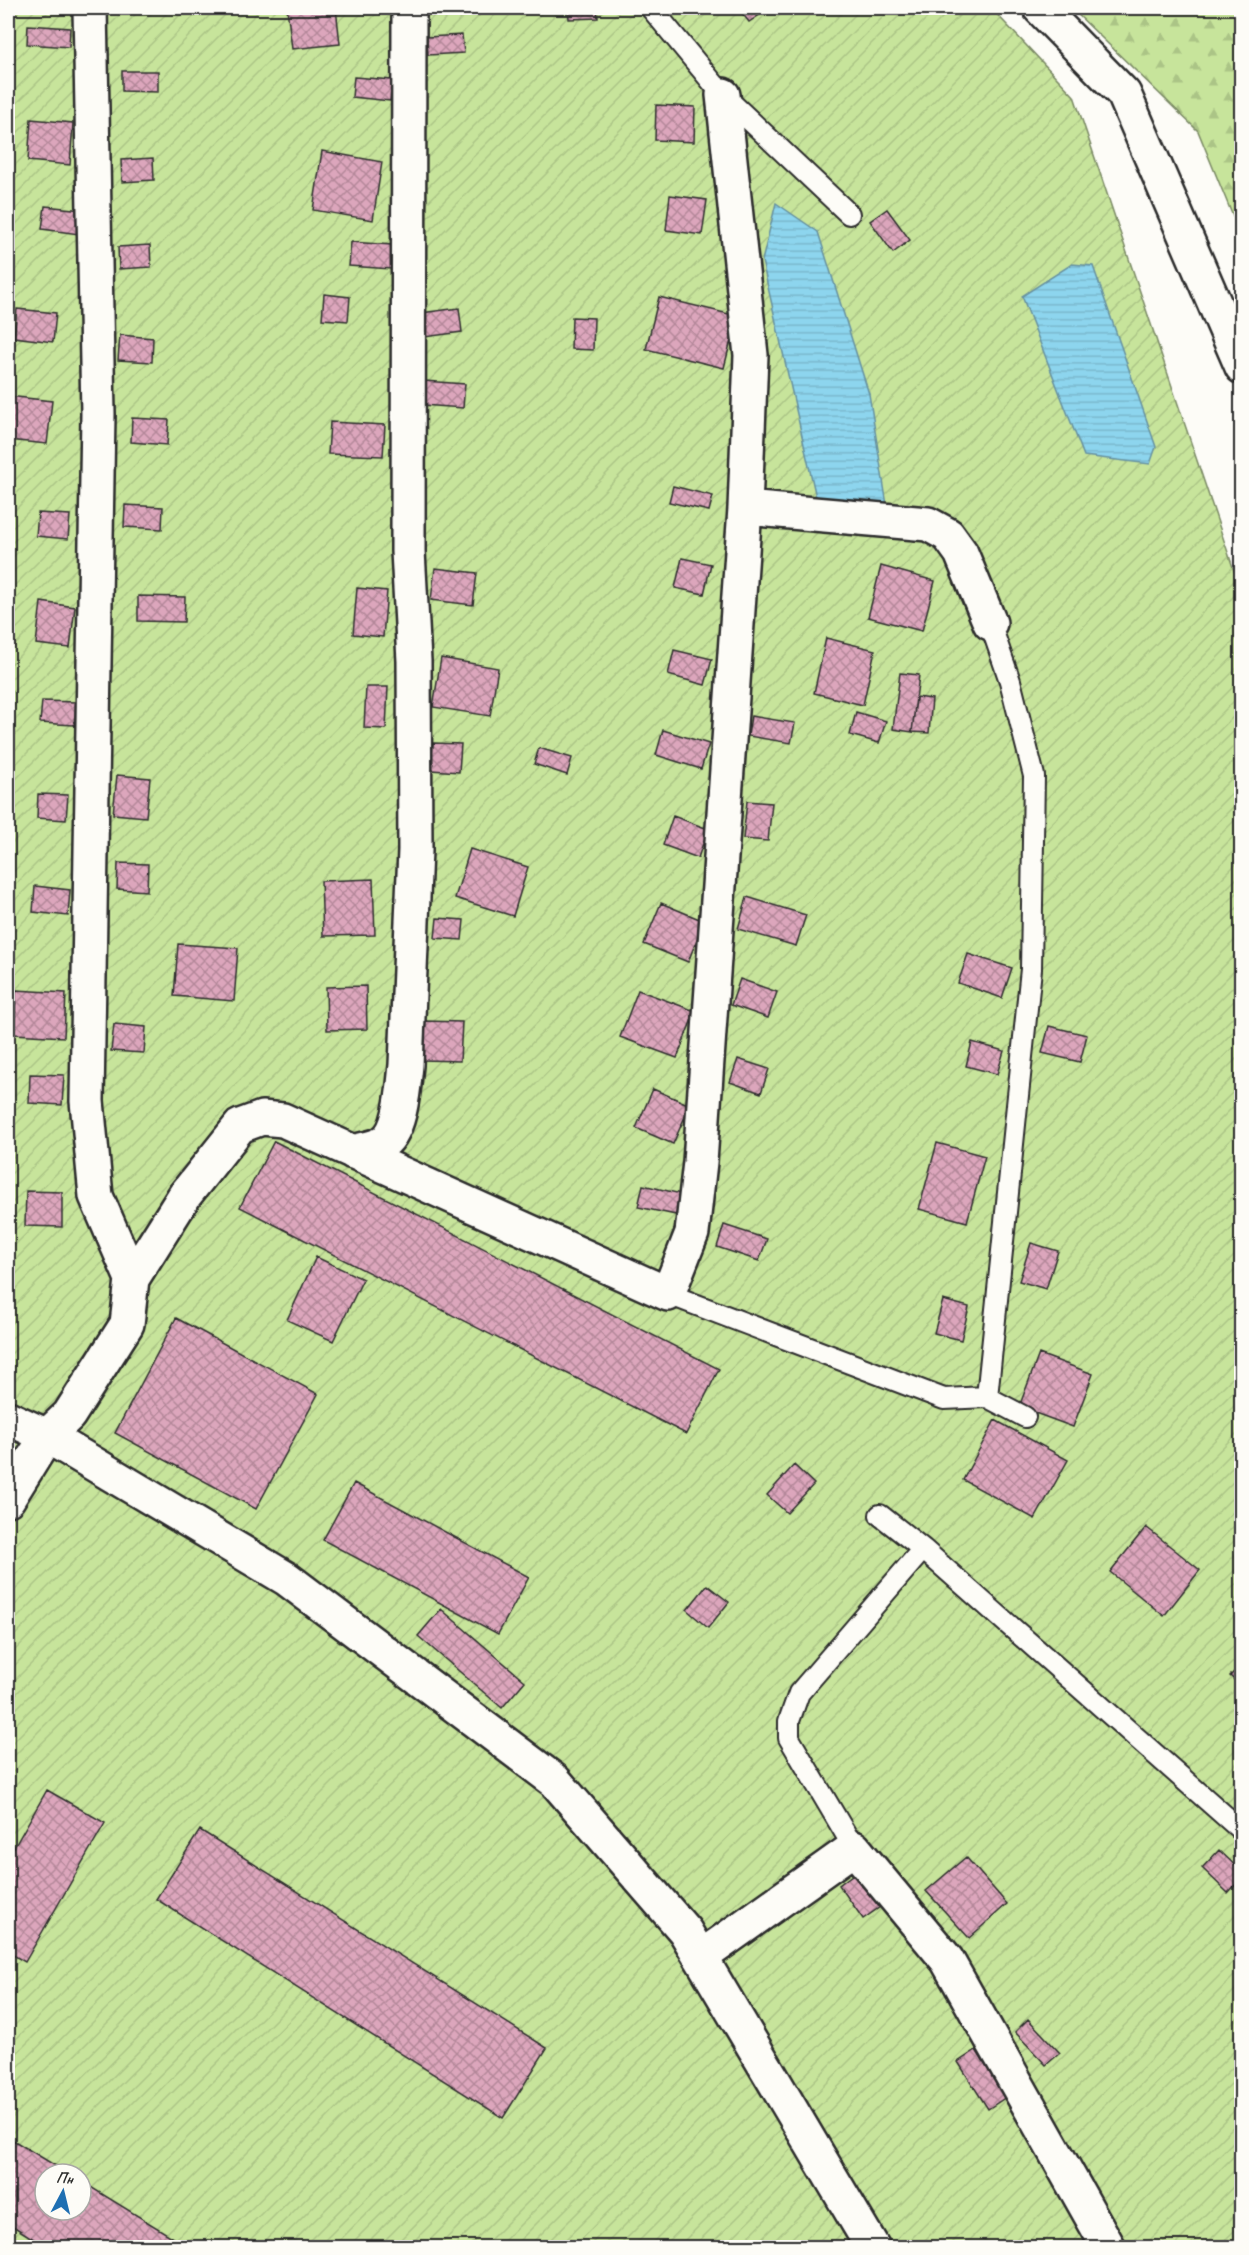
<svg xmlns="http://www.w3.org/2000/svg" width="1249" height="2255" font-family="Caveat,sans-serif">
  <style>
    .forest { fill: url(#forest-firs); stroke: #798863; stroke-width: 1.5 }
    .garden { fill: url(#garden-furrows); stroke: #798863; stroke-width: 1.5; fill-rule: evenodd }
    .water { fill: url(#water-rules); stroke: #6691a0; stroke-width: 1.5 }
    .building { fill: url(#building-cross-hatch); stroke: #2b2b2b; stroke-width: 1.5 }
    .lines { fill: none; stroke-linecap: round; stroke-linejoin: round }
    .service-casing { stroke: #2b2b2b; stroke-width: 24 }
    .minor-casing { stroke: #2b2b2b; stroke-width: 38 }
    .tertiary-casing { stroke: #2b2b2b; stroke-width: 38 }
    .service { stroke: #fdfcf7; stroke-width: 20 }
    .minor { stroke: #fdfcf7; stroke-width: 33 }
    .tertiary { stroke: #fdfcf7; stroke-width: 33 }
  </style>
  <defs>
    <pattern id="forest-firs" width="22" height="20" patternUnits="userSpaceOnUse" patternTransform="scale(1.5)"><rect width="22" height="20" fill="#c7e49b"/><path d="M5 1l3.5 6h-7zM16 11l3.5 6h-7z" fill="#abc486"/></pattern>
    <pattern id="garden-furrows" width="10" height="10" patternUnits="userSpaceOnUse" patternTransform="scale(1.5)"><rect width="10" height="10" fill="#c7e49b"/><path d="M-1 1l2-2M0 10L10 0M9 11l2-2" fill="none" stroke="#abc486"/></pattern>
    <pattern id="water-rules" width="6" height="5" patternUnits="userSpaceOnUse" patternTransform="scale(1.5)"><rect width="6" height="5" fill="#8dd5ee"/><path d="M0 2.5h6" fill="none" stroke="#7ab7cc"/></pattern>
    <pattern id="building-cross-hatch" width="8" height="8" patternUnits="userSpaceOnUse" patternTransform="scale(1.5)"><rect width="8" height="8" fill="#dca6bc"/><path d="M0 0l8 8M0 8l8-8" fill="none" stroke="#b38799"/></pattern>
  </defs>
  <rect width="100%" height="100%" fill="#fdfcf7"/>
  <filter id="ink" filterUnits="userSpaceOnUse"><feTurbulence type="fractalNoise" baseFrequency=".0167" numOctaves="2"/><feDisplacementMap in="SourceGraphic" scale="12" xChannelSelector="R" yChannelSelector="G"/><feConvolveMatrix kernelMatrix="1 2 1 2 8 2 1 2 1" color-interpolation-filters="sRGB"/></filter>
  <g filter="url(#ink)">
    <path class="forest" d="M1071,8H1241V236L1198,131Z"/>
    <path class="garden" d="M8,8H991L1074,96L1241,591V2247L8,2248ZM45,2174H81V2210H45Z"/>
    <path class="water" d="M776,203L818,232L869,394L887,505L818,506L762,261Z
      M1072,264L1093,266L1156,447L1150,464L1084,456L1022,296Z"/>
    <path class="building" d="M287,8H336L340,44L292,49Z
      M568,8H597L598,18L569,19Z
      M738,8H770L749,22Z
      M28,25L70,28L69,47L27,44Z
      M462,35L464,53L428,55L427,37Z
      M122,71H158V92L122,91Z
      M354,77L392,80L390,101L352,97Z
      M656,105L695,107L694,142L655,140Z
      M31,119L73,123L70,165L28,161Z
      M322,151L382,162L373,220L313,210Z
      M153,158L154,180L122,182L121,160Z
      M670,195L707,200L702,235L666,230Z
      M45,206L82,210L79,234L42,229Z
      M887,209L910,240L893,253L870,221Z
      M351,242L392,245L391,269L349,266Z
      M150,245L151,267L119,269L118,247Z
      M324,294L350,297L348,321L322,319Z
      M659,297L737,316L724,368L646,349Z
      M459,308L462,332L424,337L421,313Z
      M17,309L56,313L53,342L14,337Z
      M572,317L594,318L593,350L571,349Z
      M120,335L153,338L152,362L118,360Z
      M424,381L465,384L463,408L422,405Z
      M8,396L52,401L47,444L8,440Z
      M132,418L169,420L167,445L131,442Z
      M330,422L385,425L383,456L328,454Z
      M673,486L713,496L709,511L669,502Z
      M125,505L163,507L162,529L124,527Z
      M38,513L70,515L68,539L36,536Z
      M682,558L711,564L704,594L675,588Z
      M881,566L935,581L922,631L868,617Z
      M435,568L477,573L473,605L431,600Z
      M357,588L387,591L383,637L353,634Z
      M138,596L185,597L184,622L138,621Z
      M41,602L75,607L70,648L36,644Z
      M826,638L875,650L863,705L814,693Z
      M674,650L712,659L705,685L668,675Z
      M441,658L498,668L490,716L433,707Z
      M900,673L919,675L912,732L893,729Z
      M366,687H388L386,729L364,728Z
      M916,697L932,699L929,733L912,732Z
      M42,701L76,702L74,725L40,723Z
      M856,712L886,721L879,743L850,735Z
      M751,716L795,723L791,743L748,736Z
      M663,730L709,744L701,769L656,755Z
      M433,743L461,744L459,772L431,770Z
      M539,748L572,758L567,775L534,764Z
      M117,775L150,778L146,817L113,814Z
      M38,794L68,795L66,820L37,818Z
      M747,801L772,803L768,841L743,839Z
      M673,816L708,829L698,858L663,845Z
      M470,849L528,867L513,916L455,898Z
      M118,863L148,864L147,891L117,889Z
      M373,879L375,935L323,936L321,881Z
      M35,886L70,890L68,916L33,912Z
      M747,897L806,915L796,946L738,929Z
      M661,903L704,921L688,962L644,944Z
      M437,918L464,920L462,940L435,938Z
      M178,944L238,948L234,1001L174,996Z
      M968,954L1012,968L1002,998L958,983Z
      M740,979L777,992L768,1018L731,1005Z
      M366,986L367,1029L327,1030L326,987Z
      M16,990L66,993L64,1037L14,1034Z
      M638,990L695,1011L677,1058L620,1037Z
      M424,1021L462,1022L460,1061L423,1060Z
      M114,1024L146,1027L144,1053L111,1051Z
      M1049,1026L1087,1035L1080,1062L1042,1053Z
      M972,1042L1004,1051L997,1074L966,1066Z
      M738,1059L769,1069L761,1093L730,1082Z
      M30,1074L64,1075L62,1105L29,1103Z
      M653,1089L690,1105L673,1144L636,1128Z
      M274,1141L719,1369L686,1434L240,1207Z
      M937,1143L985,1156L967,1222L919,1209Z
      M643,1185L681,1194L676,1215L638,1207Z
      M26,1191L62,1192V1227L25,1226Z
      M724,1225L767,1239L759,1261L717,1247Z
      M1031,1243L1058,1251L1046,1289L1019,1281Z
      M316,1257L363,1279L333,1341L287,1320Z
      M943,1300L969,1307L961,1340L934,1333Z
      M176,1318L318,1394L256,1509L115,1433Z
      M1039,1354L1093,1374L1073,1427L1019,1407Z
      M995,1420L1068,1460L1035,1519L963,1480Z
      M794,1465L814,1484L787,1513L767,1495Z
      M354,1483L529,1577L498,1634L323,1540Z
      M1146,1527L1200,1570L1164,1616L1110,1572Z
      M707,1585L729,1602L708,1628L687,1610Z
      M441,1609L525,1681L502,1708L418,1636Z
      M1242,1664V1687L1230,1676Z
      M47,1790L105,1823L25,1962L8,1952V1858Z
      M200,1830L547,2048L503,2118L156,1899Z
      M1219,1850L1242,1872V1878L1228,1893L1202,1868Z
      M966,1857L1007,1904L969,1938L926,1891Z
      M856,1872L880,1907L863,1919L839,1885Z
      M1028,2019L1060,2053L1046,2065L1015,2032Z
      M976,2050L1006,2097L988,2109L958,2062Z
      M8,2137L69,2174H45V2210H81V2181L190,2248H48L8,2223Z"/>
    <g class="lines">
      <defs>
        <path id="service" d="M651,8L723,95L849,214
          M668,1294L944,1399L987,1397L1025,1417
          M987,1397L1031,969L1034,776L1010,681L990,623
          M880,1515L923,1549L1242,1831
          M854,1848L789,1738V1721L799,1693L923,1549"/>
        <path id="minor" d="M1040,8L1124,94L1242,367
          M745,508L928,524L948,535L961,553L990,623
          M353,1152C362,1149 373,1148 381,1144C401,1134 404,1085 406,1065L415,850L414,661L408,551L409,8
          M132,1279L185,1195L240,1126L262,1118L283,1120L668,1294L692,1233L700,1162L745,508L751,355L723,95
          M8,1499L47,1436L69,1415L127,1324L132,1279L96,1196L87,1101L98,414L90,8
          M701,1957L854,1848L947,1960L1109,2248"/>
        <path id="tertiary" d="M8,1418L47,1436L287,1579L555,1781L685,1931L873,2248"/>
      </defs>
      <use href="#service" class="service-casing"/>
      <use href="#minor" class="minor-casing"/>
      <use href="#tertiary" class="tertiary-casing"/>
      <use href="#service" class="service"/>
      <use href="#minor" class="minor"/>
      <use href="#tertiary" class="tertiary"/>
    </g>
  </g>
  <rect width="1249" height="2255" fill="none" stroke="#fdfcf7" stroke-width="30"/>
  <rect x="15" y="15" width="1219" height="2225" fill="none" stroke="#2b2b2b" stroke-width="2" filter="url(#ink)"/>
  <g transform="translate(63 2192) rotate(7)"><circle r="28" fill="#fdfcf7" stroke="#a9a8a5" stroke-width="1.5"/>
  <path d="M0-4.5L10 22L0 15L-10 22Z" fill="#1f6fb2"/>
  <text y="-9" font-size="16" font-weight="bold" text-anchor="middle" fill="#2b2b2b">Пн</text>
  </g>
</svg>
